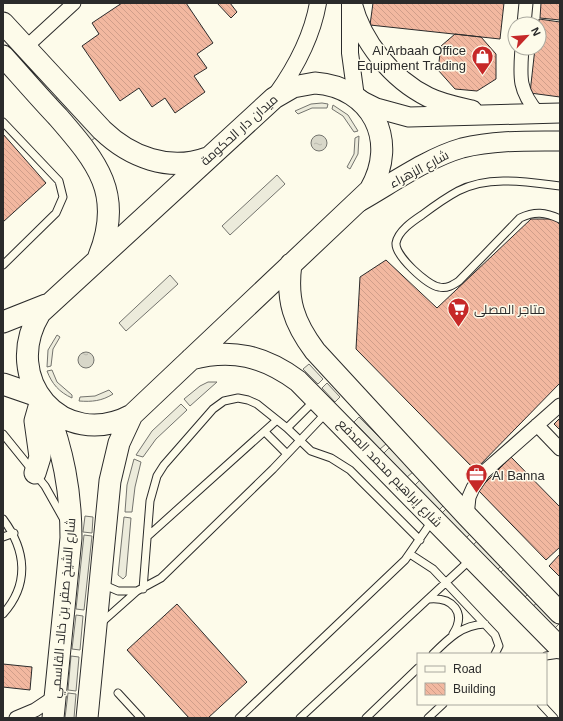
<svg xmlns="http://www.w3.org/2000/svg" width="563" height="721" font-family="Arial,Cairo,sans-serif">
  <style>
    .grass { fill: #ecebdb; stroke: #74746e }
    .water { fill: url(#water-ripples); stroke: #74746e }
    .building { fill: url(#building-back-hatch); stroke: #2b2b2b }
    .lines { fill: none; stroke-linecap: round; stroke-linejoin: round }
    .service-casing { stroke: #2b2b2b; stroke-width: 9 }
    .minor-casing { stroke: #2b2b2b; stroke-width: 15 }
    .tertiary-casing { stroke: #2b2b2b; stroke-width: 18 }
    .secondary-casing { stroke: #2b2b2b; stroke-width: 21 }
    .primary-casing { stroke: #2b2b2b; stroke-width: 23 }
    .service { stroke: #fdfbea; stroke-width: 7 }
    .minor { stroke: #fdfbea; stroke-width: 13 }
    .tertiary { stroke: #fdfbea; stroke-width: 16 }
    .secondary { stroke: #fdfbea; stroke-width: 19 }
    .primary { stroke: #fdfbea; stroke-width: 21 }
    .labels { text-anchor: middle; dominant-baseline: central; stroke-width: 3; stroke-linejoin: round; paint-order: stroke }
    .poi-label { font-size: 13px; fill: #2b2b2b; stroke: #fdfbea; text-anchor: start }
    .street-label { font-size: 13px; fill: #2b2b2b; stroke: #fdfbea }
  </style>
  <defs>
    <pattern id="water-ripples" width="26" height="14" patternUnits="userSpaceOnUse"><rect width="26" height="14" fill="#d8d7c9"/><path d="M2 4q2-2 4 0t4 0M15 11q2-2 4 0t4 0" fill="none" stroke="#bab9ad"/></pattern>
    <pattern id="building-back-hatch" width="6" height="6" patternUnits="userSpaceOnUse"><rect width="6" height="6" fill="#f2b8a0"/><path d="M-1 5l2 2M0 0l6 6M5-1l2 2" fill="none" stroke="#d09e8a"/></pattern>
  </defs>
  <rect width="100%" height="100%" fill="#fdfbea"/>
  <path class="grass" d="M59,96L96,137L91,141L54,100Z
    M322,103L328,104L327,108H312L298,114L295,111L311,104Z
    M333,105L348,115L358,131L354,132L343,116L332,109Z
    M359,136L358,154L350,169L347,167L354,154L355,138Z
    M277,175L285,184L230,235L222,226Z
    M170,275L178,284L126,331L119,323Z
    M57,335L60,337L53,349L51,366L47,367L48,350Z
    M309,364L323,379L318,384L303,369Z
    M52,370L57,382L72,395V398C59,392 52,384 47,371Z
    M208,382H217L190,406L184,399L200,386Z
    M327,383L340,397L335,402L322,388Z
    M109,390L113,394C102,401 92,402 79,401L80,397L95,396Z
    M181,404L187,410L156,439L143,457L136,455L152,431Z
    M359,417L386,444L380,449L354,422Z
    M389,448L413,472L407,477L384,453Z
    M134,459L141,462L135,487L132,512H125L127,485Z
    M420,480L444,505L439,510L415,485Z
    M447,508L471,533L466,538L442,513Z
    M85,516L93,517L92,533L83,532Z
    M124,517L131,518L126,576L123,579L118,575Z
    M84,535L92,536L84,610L76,609Z
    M478,540L502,565L497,570L473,545Z
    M505,568L529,593L524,598L500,573Z
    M538,602L559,624L554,629L532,607Z
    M76,615L83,616L80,650L72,649Z
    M71,656L79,657L76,691L68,690Z
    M68,693L76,694L74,718H65Z"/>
  <path class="water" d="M311 143a8 8 0 1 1 16 0a8 8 0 1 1-16 0Z
    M78 360a8 8 0 1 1 16 0a8 8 0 1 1-16 0Z"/>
  <path class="building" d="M122,3H186L213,43L197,54L207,68L194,76L205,92L175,113L165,98L152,107L139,88L120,101L82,46L99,34L92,23Z
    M217,3H230L237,12L231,18Z
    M373,3H504L500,39L370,25Z
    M541,3H560V20L540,18Z
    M539,19L560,22V97L530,93L535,48H539Z
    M455,34L481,37L496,54V79L477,91L455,89L438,70L441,46Z
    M3,134L46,183L3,222Z
    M531,219H555L560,225V383L475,470L356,349L360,277L386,260L437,308Z
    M560,418V430L554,424Z
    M511,457L560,507V547L546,560L478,490Z
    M560,554V577L549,566Z
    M177,604L247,682L208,718H189L127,650Z
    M3,664L32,667L30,690L3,687Z"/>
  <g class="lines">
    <defs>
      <path id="service" d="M3,122L59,181L63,197L56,213L3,265
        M560,186C527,182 489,175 458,191C445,198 434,206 422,215C413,221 398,231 396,243C395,256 427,285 439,287C447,289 453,285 459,281L520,218C535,211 545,212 560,219
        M287,428L315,400
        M265,432L287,454
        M3,434L45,486L63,518
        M3,519C26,550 30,584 3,614
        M148,536L277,420
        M3,537L14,533
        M410,554L433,569L495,635L499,646L495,654
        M102,584L118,591H137L161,578L273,469L326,413
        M143,589L150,501L157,476L164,465L213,409L224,401L238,398L248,400L257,404L287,428L311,451L331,458L350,470L420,540
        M429,599C452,597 467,612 453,634
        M101,623L137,591
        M433,654C449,638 462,625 485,624
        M546,656L560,654
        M118,693L141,718
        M541,704L554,718
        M239,718L405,560L432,521
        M300,718L470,560
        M366,718L418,668
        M428,718L443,704"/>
      <path id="minor" d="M524,24L526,3
        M25,48L74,3
        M522,48C520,76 518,90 538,113
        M537,425L560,449
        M467,516L469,497L473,488L484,472L560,405
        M16,718L35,710L56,696"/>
      <path id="tertiary" d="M350,3V53L356,97
        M276,95C296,67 312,37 318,3"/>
      <path id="secondary" d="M352,3C362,42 392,79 428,97C442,104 458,107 472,110
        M360,100L376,108L409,117L560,113
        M359,202C391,184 427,158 462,148C494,140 528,141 560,141"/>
      <path id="primary" d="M3,23L102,130C130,157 169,172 207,158
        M3,56C21,76 39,97 58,117C97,162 124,194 99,256
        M315,83C372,87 399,141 370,190L132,415C62,452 0,379 40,313L274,98L293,87Z
        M291,264C286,300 294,323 315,351L467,516L560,613
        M3,322L46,305
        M191,359C232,348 264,356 298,381L560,648
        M3,384L38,396
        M46,406C63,451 71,490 71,538L53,718
        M35,473L40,457L35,421L41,400
        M87,718L110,481L119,443L132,415"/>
    </defs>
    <use href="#service" class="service-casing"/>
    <use href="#minor" class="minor-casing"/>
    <use href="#tertiary" class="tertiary-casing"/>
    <use href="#secondary" class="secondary-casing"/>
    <use href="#primary" class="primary-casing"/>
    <use href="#service" class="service"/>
    <use href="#minor" class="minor"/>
    <use href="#tertiary" class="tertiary"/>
    <use href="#secondary" class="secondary"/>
    <use href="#primary" class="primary"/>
  </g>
  <defs>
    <symbol id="shop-pin" viewBox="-11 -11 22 30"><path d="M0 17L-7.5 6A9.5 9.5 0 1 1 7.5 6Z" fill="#c62828" stroke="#fdfbea"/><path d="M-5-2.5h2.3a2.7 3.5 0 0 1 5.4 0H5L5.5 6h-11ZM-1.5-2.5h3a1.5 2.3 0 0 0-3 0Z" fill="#fff"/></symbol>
    <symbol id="supermarket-pin" viewBox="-11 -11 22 30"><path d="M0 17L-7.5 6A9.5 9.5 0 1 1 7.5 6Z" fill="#c62828" stroke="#fdfbea"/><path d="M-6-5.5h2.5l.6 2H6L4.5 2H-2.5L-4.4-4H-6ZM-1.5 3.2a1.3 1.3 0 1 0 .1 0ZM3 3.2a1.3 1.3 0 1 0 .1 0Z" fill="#fff"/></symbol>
    <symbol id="office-pin" viewBox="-11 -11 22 30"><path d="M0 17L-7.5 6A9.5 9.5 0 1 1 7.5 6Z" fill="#c62828" stroke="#fdfbea"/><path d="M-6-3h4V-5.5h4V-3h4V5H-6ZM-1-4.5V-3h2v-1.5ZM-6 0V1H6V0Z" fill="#fff"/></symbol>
  </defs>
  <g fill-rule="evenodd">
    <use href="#shop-pin" x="470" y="44" width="25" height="34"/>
    <use href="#supermarket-pin" x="446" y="296" width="25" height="34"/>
    <use href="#office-pin" x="464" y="462" width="25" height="34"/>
  </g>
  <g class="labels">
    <g class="poi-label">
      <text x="466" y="50" text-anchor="end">Al Arbaah Office<tspan x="466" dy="15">Equipment Trading</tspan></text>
      <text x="474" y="309">متاجر المصلى</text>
      <text x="492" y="475">Al Banna</text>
    </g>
    <g class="street-label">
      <text transform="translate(239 130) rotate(-42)">ميدان دار الحكومة</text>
      <text transform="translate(419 169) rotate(-28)">شارع الزهراء</text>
      <text transform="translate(390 473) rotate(46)">شارع إبراهيم محمد المدفع</text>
      <text transform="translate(63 608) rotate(-85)">شارع الشيخ صقر بن خالد القاسمي</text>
    </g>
  </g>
  <rect width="563" height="721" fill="none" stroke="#2b2b2b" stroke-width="8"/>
  <rect x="417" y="653" width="130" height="52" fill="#fdfbea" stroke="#a9a89e"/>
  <rect x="425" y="666" width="20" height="6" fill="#fdfbea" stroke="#a9a89e"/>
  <text x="453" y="673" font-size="12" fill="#2b2b2b">Road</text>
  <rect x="425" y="683" width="20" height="12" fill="url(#building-back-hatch)" stroke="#a9a89e"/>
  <text x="453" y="693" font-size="12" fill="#2b2b2b">Building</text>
  <g transform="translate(527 36) rotate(64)"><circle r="19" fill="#fdfbea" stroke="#a9a89e"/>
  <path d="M0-3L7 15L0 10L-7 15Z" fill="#c62828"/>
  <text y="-6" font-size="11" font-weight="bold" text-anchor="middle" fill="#2b2b2b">N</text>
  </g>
</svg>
